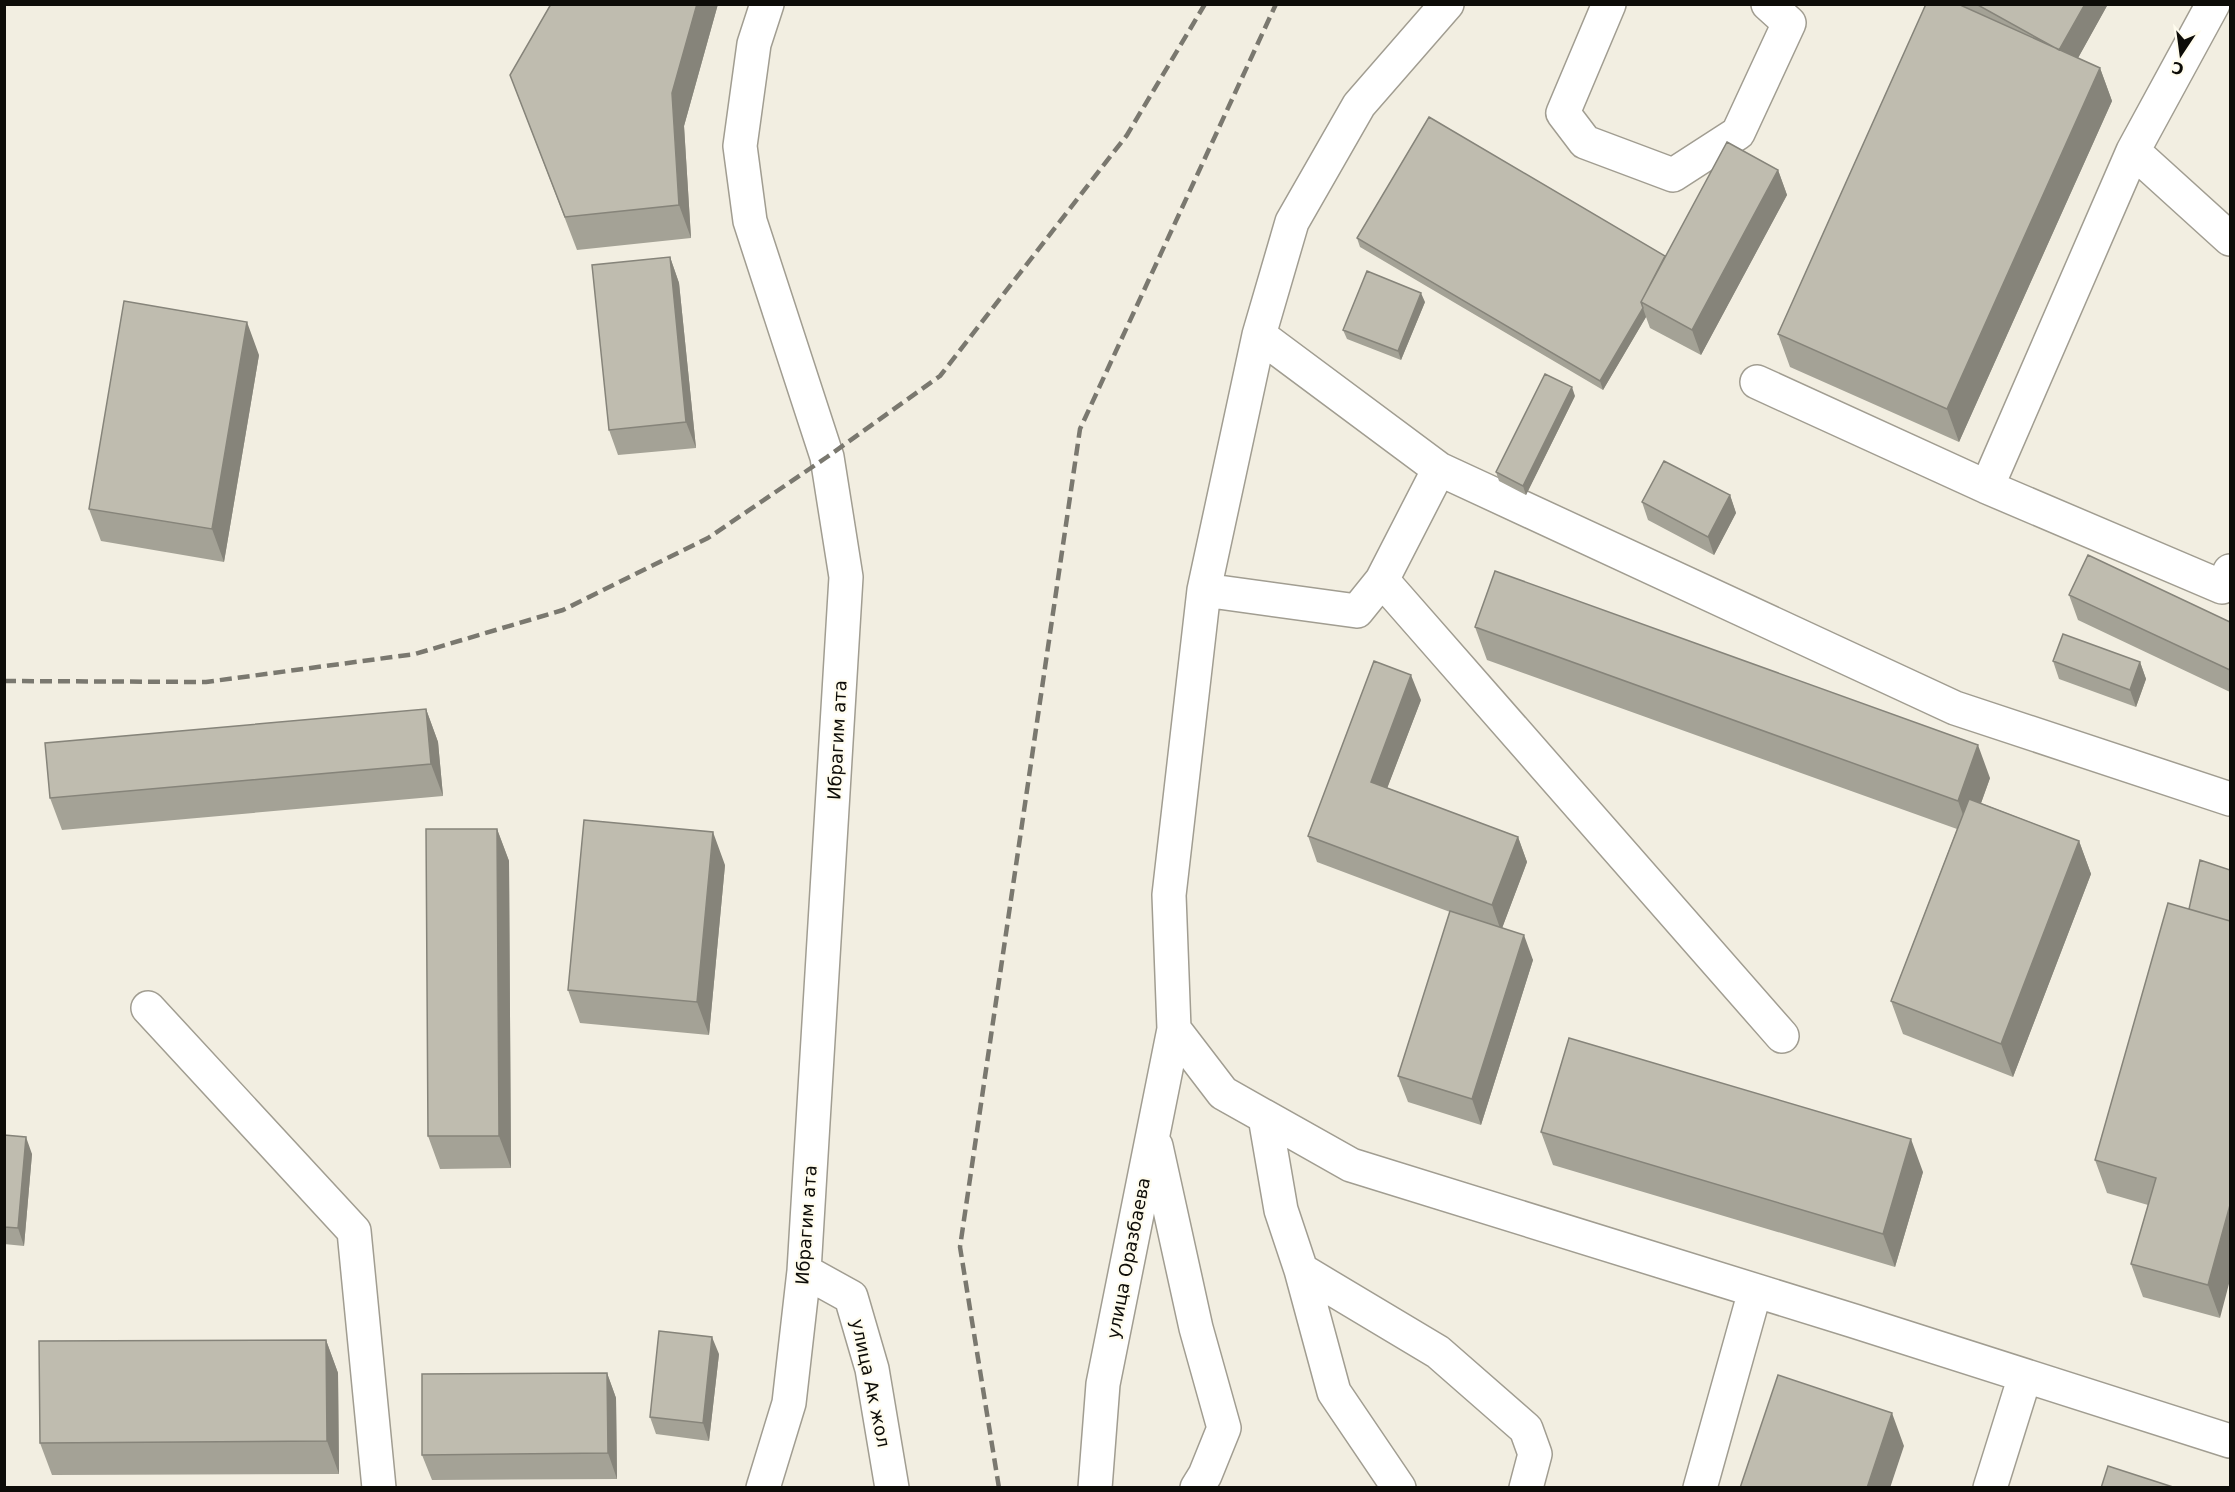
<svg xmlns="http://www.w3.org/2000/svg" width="2235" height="1492" font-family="'DejaVu Sans',sans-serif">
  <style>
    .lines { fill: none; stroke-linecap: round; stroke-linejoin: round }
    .minor-casing { stroke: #a19d91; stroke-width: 36 }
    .minor { stroke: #fff; stroke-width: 33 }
    .rail { stroke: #7a786f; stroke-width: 4.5; stroke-dasharray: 12 6; stroke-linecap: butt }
    .wall { fill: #a4a296 }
    .shaded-wall { fill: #86847a }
    .building { fill: #bfbcaf; stroke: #86847a; stroke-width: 1.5 }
    .labels { text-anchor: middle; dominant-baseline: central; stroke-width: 4.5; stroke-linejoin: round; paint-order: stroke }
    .street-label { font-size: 18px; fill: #0d0c08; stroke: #fffcee }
  </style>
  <rect width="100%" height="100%" fill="#f2eee1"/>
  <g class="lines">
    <defs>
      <path id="minor" d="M1447,4L1359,105L1292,222L1259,335L1204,590L1169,895L1174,1029L1223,1093L1351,1165L1854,1321L2230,1441
        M1609,4L1563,113L1585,142L1673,175L1738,133L1789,23L1768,4
        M2213,4L2133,151L1987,487L2222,587L2230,571
        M2133,151L2230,239
        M1259,335L1439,469L1955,708L2230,799
        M1757,382L1987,487
        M1382,580L1782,1036
        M1204,590L1357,611L1382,580L1439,469
        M148,1008L354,1231L379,1488
        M1265,1117L1281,1210L1301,1270L1334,1392L1399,1488
        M1156,1146L1196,1328L1224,1428L1205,1475L1197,1488
        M1301,1270L1438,1352L1526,1429L1535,1454L1526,1488
        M804,1271L851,1297L872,1369L892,1488
        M763,1488L789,1403L804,1271L846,577L827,457L750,221L740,146L754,44L767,4
        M1095,1488L1103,1384L1174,1029
        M1700,1488L1755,1291
        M1990,1488L2025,1376"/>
    </defs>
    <use href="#minor" class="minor-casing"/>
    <use href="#minor" class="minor"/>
    <path class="rail" d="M4,681L206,682L415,654L563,610L708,538L827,457L940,376L1127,135L1205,4
      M999,1488L960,1247L1080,429L1276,4"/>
  </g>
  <path class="wall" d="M551,4H718L684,126L691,238L577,250L510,75Z
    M1926,4H2108L2078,58L2100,68L2112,101L1959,442L1790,367L1778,334Z
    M1778,170L1787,195L1701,355L1650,328L1646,317L1603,390L1360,247L1357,238L1665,256Z
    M670,257L679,283L696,448L618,455L609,430Z
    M1425,302L1401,360L1347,339L1343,330Z
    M259,355L224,562L101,541L89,509Z
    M1575,396L1526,495L1499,481L1496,472Z
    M1730,495L1736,513L1714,555L1648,520L1642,502Z
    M2069,595L2230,622V692L2078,620Z
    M1475,627L1990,778L1981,803L2079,841L2091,874L2013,1077L1903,1034L1891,1001L1957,829L1487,660Z
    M2053,661L2140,662L2146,679L2136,707L2059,679Z
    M1421,700L1387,788L1518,837L1527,862L1502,928L1533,960L1481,1125L1408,1102L1398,1076L1450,912L1317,862L1308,836Z
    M426,709L438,742L443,796L62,830L50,798Z
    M497,829L509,861L511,1168L440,1169L428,1136Z
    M725,865L709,1035L580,1023L568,990Z
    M2168,903L2220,1318L2143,1297L2131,1264L2148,1205L2107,1193L2095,1160Z
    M1541,1132L1923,1172L1895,1267L1553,1165Z
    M4,1135L32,1154L24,1246L4,1244Z
    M326,1340L338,1373L339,1474L52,1475L40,1443Z
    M719,1354L709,1441L656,1434L650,1417Z
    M607,1373L616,1398L617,1479L432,1480L422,1455Z"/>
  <path class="shaded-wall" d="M697,4H718L684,126L691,238L679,205L672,93Z
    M2085,4H2108L2068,76L2059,50Z
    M2100,68L2112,101L1959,442L1947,409Z
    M1778,170L1787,195L1701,355L1692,330Z
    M670,257L679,283L696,448L686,422Z
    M1421,293L1425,302L1401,360L1398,351Z
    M1643,308L1646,317L1603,390L1600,381Z
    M247,322L259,355L224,562L212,529Z
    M1572,387L1575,396L1526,495L1523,486Z
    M1730,495L1736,513L1714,555L1708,537Z
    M2140,662L2146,679L2136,707L2130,690Z
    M1411,675L1421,700L1380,807L1371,782Z
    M426,709L438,742L443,796L431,764Z
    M1978,745L1990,778L1970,834L1958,801Z
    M497,829L509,861L511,1168L499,1136Z
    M713,832L725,865L709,1035L697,1002Z
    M1518,837L1527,862L1501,931L1492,905Z
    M2079,841L2091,874L2013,1077L2001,1044Z
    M1524,935L1533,960L1481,1125L1472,1099Z
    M26,1137L32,1154L24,1246L18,1228Z
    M1911,1139L1923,1172L1895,1267L1883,1234Z
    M2230,1205V1280L2220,1318L2208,1285Z
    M712,1337L719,1354L709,1441L703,1423Z
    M326,1340L338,1373L339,1474L327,1441Z
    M607,1373L616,1398L617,1479L608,1453Z
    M1892,1413L1904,1446L1890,1488H1867Z"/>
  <path class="building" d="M551,4H697L672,93L679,205L565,217L510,75Z
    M1926,4H1958L2100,68L1947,409L1778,334Z
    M1976,4H2085L2059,50Z
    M1429,117L1665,256L1641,302L1643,308L1600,381L1357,238Z
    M1727,142L1778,170L1692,330L1641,302Z
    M670,257L686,422L609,430L592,265Z
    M1367,271L1421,293L1398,351L1343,330Z
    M124,301L247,322L212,529L89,509Z
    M1545,374L1572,387L1523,486L1496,472Z
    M1664,461L1730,495L1708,537L1642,502Z
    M2088,555L2230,622V670L2069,595Z
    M1495,571L1978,745L1958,801L1475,627Z
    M2063,634L2140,662L2130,690L2053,661Z
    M1374,661L1411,675L1371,782L1518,837L1492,905L1308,836Z
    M426,709L431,764L50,798L45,743Z
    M1969,799L2079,841L2001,1044L1891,1001Z
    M584,820L713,832L697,1002L568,990Z
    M426,829H497L499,1136H428Z
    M2200,860L2230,870V921L2189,909Z
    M2168,903L2230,921V1205L2208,1285L2131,1264L2156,1178L2095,1160Z
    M1450,911L1524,935L1472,1099L1398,1076Z
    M1569,1038L1911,1139L1883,1234L1541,1132Z
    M4,1135L26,1137L18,1228L4,1227Z
    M659,1331L712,1337L703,1423L650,1417Z
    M326,1340L327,1441L40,1443L39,1341Z
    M607,1373L608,1453L422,1455V1374Z
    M1778,1375L1892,1413L1867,1488H1740Z
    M2108,1466L2176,1488H2101Z"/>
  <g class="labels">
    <g class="street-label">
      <text transform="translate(837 740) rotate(-87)">Ибрагим ата</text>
      <text transform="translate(806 1225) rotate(-86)">Ибрагим ата</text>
      <text transform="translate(1128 1258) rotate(-79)">улица Оразбаева</text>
      <text transform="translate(871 1383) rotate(78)">улица Ак жол</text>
    </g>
  </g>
  <rect width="2235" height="1492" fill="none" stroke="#0d0c08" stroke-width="12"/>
  <g transform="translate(2181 54) rotate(193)" stroke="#fffcee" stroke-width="4.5" paint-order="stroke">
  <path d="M0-4.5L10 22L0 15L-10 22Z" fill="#0d0c08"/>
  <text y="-9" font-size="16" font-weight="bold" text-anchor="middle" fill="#0d0c08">С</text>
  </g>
</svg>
